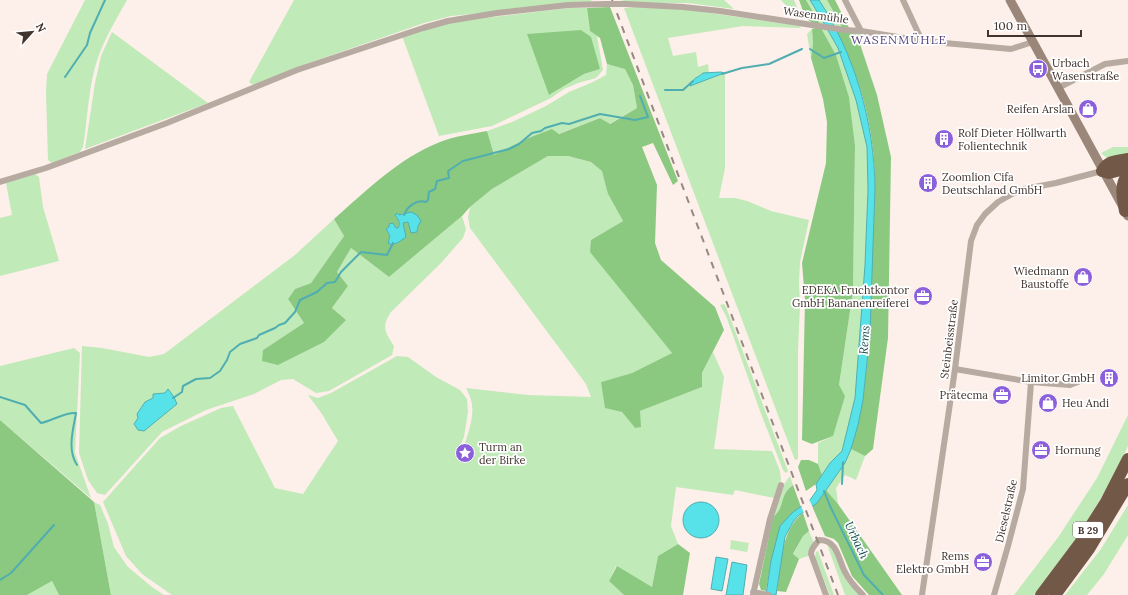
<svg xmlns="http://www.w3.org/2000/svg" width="1128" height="595" font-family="Lora,serif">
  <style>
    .green { fill: #c0eab8; fill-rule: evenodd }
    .forest { fill: #8bc980; fill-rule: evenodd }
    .water { fill: #57e2e9; stroke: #50aeb1 }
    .pier { fill: #fdefe9 }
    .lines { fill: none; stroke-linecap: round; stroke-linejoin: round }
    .stream { stroke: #50aeb1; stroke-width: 2 }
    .street { stroke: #b7aaa1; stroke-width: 6 }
    .secondary { stroke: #9a877a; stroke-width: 9 }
    .highway { stroke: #725947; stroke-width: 12 }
    .rail { stroke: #968882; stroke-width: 2; stroke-dasharray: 7 7; stroke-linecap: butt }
    .street-bridge { stroke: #b7aaa1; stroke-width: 6 }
    .labels { text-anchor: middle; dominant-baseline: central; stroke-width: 3.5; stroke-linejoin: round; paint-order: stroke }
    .shield { fill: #fff; stroke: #7a706d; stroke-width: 1 }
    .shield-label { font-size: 10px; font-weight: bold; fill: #41332e }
    .street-label { font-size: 11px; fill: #41332e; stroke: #fff }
    .poi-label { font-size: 11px; fill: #41332e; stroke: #fff; text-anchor: start }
    .neighbourhood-label { font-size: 12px; letter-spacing: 1px; fill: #55417e; stroke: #fff }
    .water-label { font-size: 12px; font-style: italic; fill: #165255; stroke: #fff }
  </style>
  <rect width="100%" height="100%" fill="#fdefe9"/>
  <path class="green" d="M85,0H127C117,18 106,36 99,55C88,84 88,117 83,147L80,152L52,163L48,160L46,93L47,74Z
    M294,0H591L592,2L451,16L424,23L306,64L253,85L249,82Z
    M620,0H724L734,9L688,3H636Z
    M781,0H794L800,15L798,19Z
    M806,0H810L825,25L820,24Z
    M819,0H827L842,27L835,26Z
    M637,7L682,9L800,26L801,28L743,26L668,38L673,56L696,52L698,67L708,64L709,73H703C698,78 693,77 691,86L724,73L725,75V168L719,198H735L747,201L771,211L809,220L800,262L799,283L800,305L798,352V459L795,460L624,8Z
    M569,8H587L590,31L597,36L603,70L596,78L578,83L564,89L551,98L492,126L439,136L402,36L450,22ZM581,30L600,69L584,74L549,95Z
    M821,28L828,29L838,48L856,100L867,147L868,190L865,265L855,398L842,451L830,463L822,475L818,464V443L833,436L839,385L853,291L855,145L849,97L836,55Z
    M812,29L813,44L811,58L807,34Z
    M112,32L208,103L85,149L95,83L101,56Z
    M607,64L625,68L633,85L637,108L609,124L600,118L558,134L526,139L494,156L487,131L512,122L546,106L569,92L593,82L606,75Z
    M1113,147H1128V155L1107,158L1101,153Z
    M548,156H568L591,162L603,171L608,194L623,221L591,240V252L672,353L632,373L601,382L622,412L635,428L640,411L702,387V373L713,352L724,377L714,449L772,451L780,471L781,480L774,498L735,490L733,495L676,487L671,526L678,544L658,556L652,587L616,566L609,581L624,595H172L142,574L126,556L103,502L160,438L181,426L221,408L233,406L275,488L303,494L338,441L322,414L308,395L318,398L331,393L397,356L408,357L436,377L460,390L467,399L468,412L464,437L456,455L459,456C466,442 476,416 471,400C470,396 468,392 466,388L528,395L591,397L586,384L470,228L468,217L470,207L492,189Z
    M35,174L39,177L43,207L59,261L0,276V218L12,215L6,183Z
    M462,216L466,229L463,238L441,263L391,312C381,327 385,332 394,346L392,355L329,391L316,393L293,379L281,380L254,394L206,410L162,432L105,495L97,493L88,480L79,453L82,346L102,348L149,357L164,354L295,255L334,219L344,236L311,283L295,289L288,299L304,323L263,350L346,320L332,308L348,286L337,272L351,248L389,277ZM165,393L177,404L144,431L134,424L139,417L137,414L145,402L153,398L154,394Z
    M724,304L726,307L788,471L786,473L783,470L760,411L726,316L720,305Z
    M74,348L80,353L75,453L91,498L0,420V366Z
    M1128,415V446L1114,476L1080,533L1034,595H1014L1059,536L1097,478Z
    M851,449L865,456L856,480L845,475L836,488L838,504L826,490L845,463Z
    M790,476L793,485C778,496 786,507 773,517L781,488Z
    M94,502L100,505L108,524L114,547L128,567L152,587L164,595H111Z
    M1128,505V535L1104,574L1087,595H1065L1101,549Z
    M809,531L814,543L810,548L808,556L799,559L793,555L803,536Z
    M731,540L749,543L747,552L730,549Z
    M827,544L833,547L844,577L849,584L861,595H845Z
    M818,551L834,595H830L815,558L816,552Z
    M52,581L59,595H27Z"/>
  <path class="forest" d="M799,0H806L820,24C804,23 804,12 799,0Z
    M827,0H835L849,28L842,27Z
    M610,7L678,181L673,185L653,143L642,147L657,185L655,243L661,260L715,307L724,330L702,373V387L640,411L641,427L635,428L622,412L605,408L601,382L632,373L672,353L590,252L591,240L623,221L608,194L602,171L591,162L568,156H548L492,189L470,207L462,216L389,277L351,248L337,272L348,286L332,308L346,320L324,342L278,365L262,361L263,350L304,323L288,299L295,289L311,283L344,236L334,219C366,191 399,158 440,142C454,136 472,134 487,131L494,155L526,139L552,129L559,134L600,118L610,124L637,108L633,85L625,69L607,64L600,38L590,31L587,8ZM404,213L418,226L417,232L408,222L403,223L399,242L395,244L389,239L390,236L386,229L389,227L398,228C400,224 399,220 396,217Z
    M815,28H821L836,55L849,97L855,145L853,291L839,385L845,396L833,436L812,444L802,440L805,300L802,263L826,163L827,122L823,99L811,58L813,44L812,29Z
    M581,30L591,37L600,69L584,74L549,95L527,34Z
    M837,31L861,34V47L877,95L891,157L888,338L873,449L865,456L851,449C868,393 870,337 871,279C872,249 874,218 875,187C875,157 871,127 863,98C857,76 847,53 837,31Z
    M0,420L94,502L111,595H59L52,581L27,595H0Z
    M801,460H809L818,464L822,475L816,484L806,491L798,467Z
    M793,485L801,507L792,513L788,518L771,561L766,591L761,590L759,584L773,517C786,507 778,496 793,485Z
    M826,490L838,504L902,595H869L852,576L838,543L834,539L825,536L812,506L817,503Z
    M803,513L809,531L803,536L793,554L799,559L786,592L777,591C781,566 781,529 803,513Z
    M678,544L690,553L683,595H624L609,581L617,566L652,587L658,556Z"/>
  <path class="water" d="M810,0H819C855,55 874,122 875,187L870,333L863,400L858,425L851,449L845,463L817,503L798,516L793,522L785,537L776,595H766L771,561L780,526L792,513L810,500L817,490L816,484L830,463L842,451L855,398L865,265L868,190L867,147L856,100L838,48L825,25Z
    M721,72L724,73L690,86C693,77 698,78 703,73Z
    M411,212L417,215L421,221L418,226L417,232L411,233L408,222L403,223L406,237L399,242L392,245L388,243L390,236L386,229L389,227V224L393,223L396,228H398C401,223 398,219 395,215L397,213L399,215Z
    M168,389L174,397L177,404L144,431L138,430L134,424L138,418L137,414L145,402L153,398V394L165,393Z
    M683 520a18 18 0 1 1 36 0a18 18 0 1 1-36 0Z
    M716,557L728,559L722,591L711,589Z
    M732,562L747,565L743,595H726Z"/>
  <path class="pier" d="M809,499L813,508L804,514L801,505Z"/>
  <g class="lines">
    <path class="stream" d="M810,49L824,58L841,52
      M722,74L742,68L769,64L802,49
      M65,77L87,45L90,33L105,0
      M665,90H683L693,81
      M404,215C407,207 416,199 426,202L428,200L429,192L435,189L437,181L449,178L448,171L463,161L509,149L519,144L532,133L541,131L545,128L562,123L569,124L600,114L635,120L648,117L640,96
      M0,397L25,405L41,423C52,421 65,412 76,413C73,430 67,450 77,465
      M173,398L182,392L183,386L196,379L210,378L220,371L227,360L230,352L240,344L257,338L259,335L275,328L279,325L285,323L295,312L300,300L317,292L327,283L335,282L341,272L361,252L387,255L393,243
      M842,484L843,462
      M824,491L830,506L864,575L883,595
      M0,580L11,573L54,525"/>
    <path class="street" d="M845,0L861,31
      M903,0L922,41
      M626,4L683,7L720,11L845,30L861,31L922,41L1011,49L1033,42
      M1058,88L1105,64L1128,61
      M0,182L46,168L167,123L297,70L423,28L448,21L497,13L568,5L606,4
      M955,369L1031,382L1070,385L1083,380
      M753,592L769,595
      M753,595L770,519L781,485
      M826,595L811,554C811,548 815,545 819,540C838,540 838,559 845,572C849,581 856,588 863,595
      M922,595L955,369L971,241L977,225L985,214L998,202L1012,194L1024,189L1056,183L1102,171
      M994,595L1008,546L1023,489L1031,382"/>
    <path class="secondary" d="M1010,0L1128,216"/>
    <path class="highway" d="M1128,159C1117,161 1108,160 1102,171L1109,173L1128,168
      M1125,211C1123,198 1119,185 1128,174
      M1041,595L1080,543L1106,502L1128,459
      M1055,595L1089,549L1128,484"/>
    <path class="rail" d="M612,0C687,199 763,397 838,595"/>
    <path class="street-bridge" d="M606,4H626"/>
  </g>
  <defs>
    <symbol id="bus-disc" viewBox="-11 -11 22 22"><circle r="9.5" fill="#8b60da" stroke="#fff"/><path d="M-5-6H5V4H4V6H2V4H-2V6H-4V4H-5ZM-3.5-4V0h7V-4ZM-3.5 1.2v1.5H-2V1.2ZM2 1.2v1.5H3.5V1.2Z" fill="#fff"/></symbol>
    <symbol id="shop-disc" viewBox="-11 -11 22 22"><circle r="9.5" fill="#8b60da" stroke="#fff"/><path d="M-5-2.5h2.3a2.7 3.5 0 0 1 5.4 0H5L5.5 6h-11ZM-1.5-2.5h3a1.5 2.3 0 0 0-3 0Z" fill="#fff"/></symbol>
    <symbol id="building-disc" viewBox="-11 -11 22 22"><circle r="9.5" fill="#8b60da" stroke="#fff"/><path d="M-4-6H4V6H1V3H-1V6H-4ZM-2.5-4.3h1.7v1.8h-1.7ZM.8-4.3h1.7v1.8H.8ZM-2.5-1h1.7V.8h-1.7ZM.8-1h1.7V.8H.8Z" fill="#fff"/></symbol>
    <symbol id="office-disc" viewBox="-11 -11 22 22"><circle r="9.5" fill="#8b60da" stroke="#fff"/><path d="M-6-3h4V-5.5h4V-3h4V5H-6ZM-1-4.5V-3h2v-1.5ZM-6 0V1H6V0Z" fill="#fff"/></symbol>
    <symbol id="sight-disc" viewBox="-11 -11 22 22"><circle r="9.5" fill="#8b60da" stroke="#fff"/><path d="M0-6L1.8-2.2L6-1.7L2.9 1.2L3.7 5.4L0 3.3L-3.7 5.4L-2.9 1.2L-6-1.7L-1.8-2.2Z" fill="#fff"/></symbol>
  </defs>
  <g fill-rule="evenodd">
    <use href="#bus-disc" x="1027" y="58" width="22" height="22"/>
    <use href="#shop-disc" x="1077" y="98" width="22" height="22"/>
    <use href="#building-disc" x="933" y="128" width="22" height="22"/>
    <use href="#building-disc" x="917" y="172" width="22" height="22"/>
    <use href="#shop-disc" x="1072" y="266" width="22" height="22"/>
    <use href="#office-disc" x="912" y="285" width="22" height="22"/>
    <use href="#building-disc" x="1098" y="367" width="22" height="22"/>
    <use href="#office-disc" x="991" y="384" width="22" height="22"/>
    <use href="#shop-disc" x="1037" y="392" width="22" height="22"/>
    <use href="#office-disc" x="1030" y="439" width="22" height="22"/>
    <use href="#sight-disc" x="454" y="442" width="22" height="22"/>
    <use href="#office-disc" x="972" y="551" width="22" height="22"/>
  </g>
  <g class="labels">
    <rect class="shield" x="1073" y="522" width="30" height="16" rx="3"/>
    <g class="shield-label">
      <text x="1088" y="530">B 29</text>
    </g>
    <g class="street-label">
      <text transform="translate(816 15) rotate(8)">Wasenmühle</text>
      <text transform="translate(949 339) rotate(-83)">Steinbeisstraße</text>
      <text transform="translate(1006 511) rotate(-77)">Dieselstraße</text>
    </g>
    <g class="poi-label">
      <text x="1052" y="63">Urbach<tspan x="1052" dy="13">Wasenstraße</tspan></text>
      <text x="1074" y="109" text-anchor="end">Reifen Arslan</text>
      <text x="958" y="133">Rolf Dieter Höllwarth<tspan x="958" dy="13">Folientechnik</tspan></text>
      <text x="942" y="177">Zoomlion Cifa<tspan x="942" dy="13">Deutschland GmbH</tspan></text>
      <text x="1069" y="271" text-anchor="end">Wiedmann<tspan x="1069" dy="13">Baustoffe</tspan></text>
      <text x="909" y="290" text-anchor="end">EDEKA Fruchtkontor<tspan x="909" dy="13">GmbH Bananenreiferei</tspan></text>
      <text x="1095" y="378" text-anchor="end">Limitor GmbH</text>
      <text x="988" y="395" text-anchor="end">Prätecma</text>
      <text x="1062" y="403">Heu Andi</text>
      <text x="479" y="447">Turm an<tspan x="479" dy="13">der Birke</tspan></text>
      <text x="1055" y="450">Hornung</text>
      <text x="969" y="556" text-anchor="end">Rems<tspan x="969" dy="13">Elektro GmbH</tspan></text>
    </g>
    <g class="neighbourhood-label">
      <text x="899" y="39">WASENMÜHLE</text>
    </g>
    <g class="water-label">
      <text transform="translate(864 340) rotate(-86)">Rems</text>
      <text transform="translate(857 540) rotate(65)">Urbach</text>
    </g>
  </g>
  <g transform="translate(32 32) rotate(63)" stroke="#ffffff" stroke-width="3" paint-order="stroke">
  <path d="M0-3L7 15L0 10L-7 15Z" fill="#41332e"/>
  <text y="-6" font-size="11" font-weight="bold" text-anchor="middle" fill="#41332e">N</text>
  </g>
  <path d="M988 30v6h93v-6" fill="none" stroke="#41332e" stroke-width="2"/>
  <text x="994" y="30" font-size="12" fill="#41332e" stroke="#ffffff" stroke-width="3" paint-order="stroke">100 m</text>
</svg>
